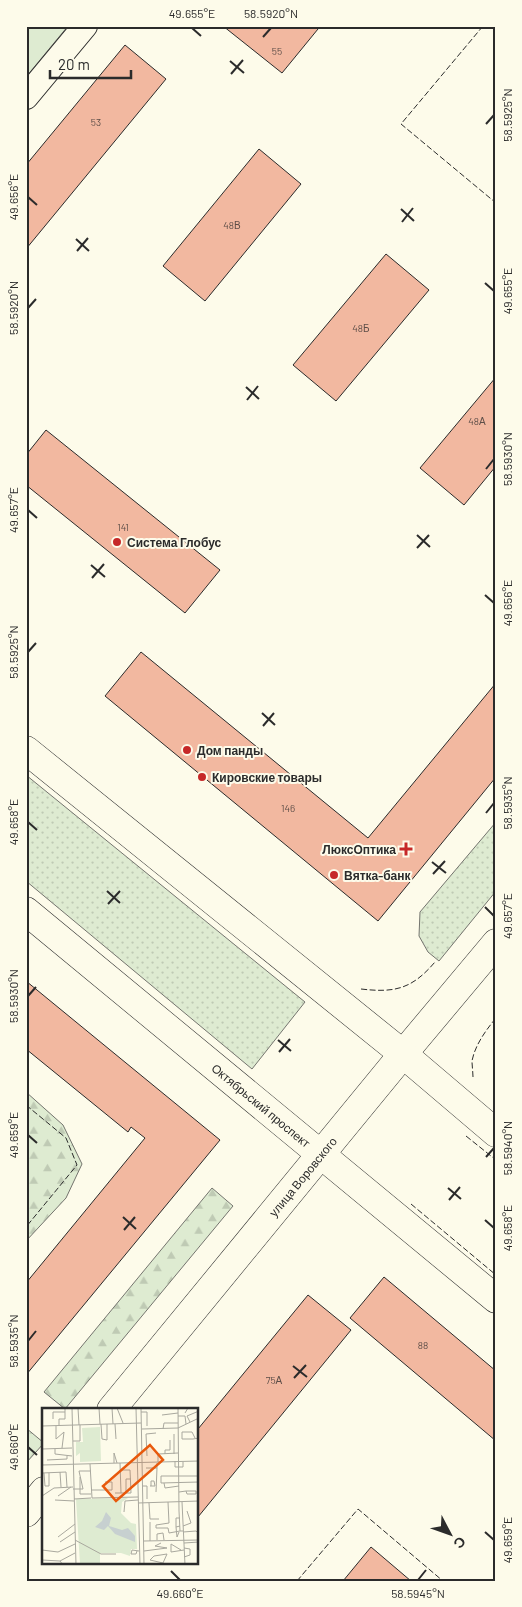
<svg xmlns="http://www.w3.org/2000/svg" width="522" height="1607" font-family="Barlow,sans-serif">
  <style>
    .grass { fill: url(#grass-dots); stroke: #74746e }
    .forest { fill: url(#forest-firs); stroke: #74746e }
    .park { fill: #deebd1; stroke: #74746e }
    .building { fill: #f2b8a0; stroke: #2b2b2b }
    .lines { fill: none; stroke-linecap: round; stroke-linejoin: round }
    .minor-casing { stroke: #2b2b2b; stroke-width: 26 }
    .secondary-casing { stroke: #2b2b2b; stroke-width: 29 }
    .primary-casing { stroke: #2b2b2b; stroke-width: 29 }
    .minor { stroke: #fdfbea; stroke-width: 24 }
    .secondary { stroke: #fdfbea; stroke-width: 28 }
    .primary { stroke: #fdfbea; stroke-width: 28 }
    .fence { stroke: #2b2b2b; stroke-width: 1; stroke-dasharray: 6 2.5; stroke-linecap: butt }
    .ticks { fill: none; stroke: #2b2b2b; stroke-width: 2 }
    .poi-dot { fill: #c62828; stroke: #fdfbea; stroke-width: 2 }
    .labels { text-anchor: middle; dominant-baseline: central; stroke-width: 4; stroke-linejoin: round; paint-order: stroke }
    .number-label { font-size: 10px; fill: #5d4e48 }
    .poi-label { font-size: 12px; font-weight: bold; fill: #2b2b2b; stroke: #fdfbea; text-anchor: start }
    .street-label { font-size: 12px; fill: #2b2b2b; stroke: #fdfbea }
    .inset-road { fill: none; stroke: #a9a89e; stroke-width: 1 }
    .view { fill: #e8590c; fill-opacity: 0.15; stroke: #e8590c; stroke-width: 2.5 }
    .inset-edge { fill: none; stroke: #2b2b2b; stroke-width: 2.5 }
    .neatline { fill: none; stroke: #2b2b2b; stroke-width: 2 }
    .ticks-label { font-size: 12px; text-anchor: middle; fill: #2b2b2b }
  </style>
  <defs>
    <pattern id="grass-dots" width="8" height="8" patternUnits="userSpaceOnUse" patternTransform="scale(1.25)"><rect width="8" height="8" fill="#deebd1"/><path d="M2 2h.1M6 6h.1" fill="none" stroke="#bfcab4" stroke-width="1.8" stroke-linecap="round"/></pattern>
    <pattern id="forest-firs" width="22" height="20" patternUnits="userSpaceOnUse" patternTransform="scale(1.25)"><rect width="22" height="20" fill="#deebd1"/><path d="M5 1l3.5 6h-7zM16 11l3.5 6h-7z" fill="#bfcab4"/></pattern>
  </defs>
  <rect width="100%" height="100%" fill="#fdfbea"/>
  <path class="grass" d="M26,775L305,1002L252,1069L26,881Z
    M496,822V891L439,961L428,952L419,936L420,912Z"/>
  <path class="forest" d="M26,1092L63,1125L82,1164L66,1198L26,1241Z
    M212,1188L233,1206L65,1409L44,1392Z
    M26,1428L44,1443L26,1463Z"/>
  <path class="park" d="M26,26H68L26,77Z"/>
  <path class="building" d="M223,26H314L318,29L282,73Z
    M125,45L166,79L26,249V165Z
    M259,149L301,184L205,301L163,266Z
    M386,254L429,290L336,401L293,365Z
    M496,377V466L464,505L420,468Z
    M46,430L220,570L185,613L26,485V455Z
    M141,652L368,838L496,683V777L378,921L105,696Z
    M26,981L220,1140L26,1375V1283L145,1138L131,1127L128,1132L26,1049Z
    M384,1277L496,1371V1441L350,1318Z
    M308,1295L351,1330L198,1517V1429Z
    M371,1547L411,1581H343Z"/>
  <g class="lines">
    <defs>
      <path id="minor" d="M26,97L85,26"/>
      <path id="secondary" d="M403,1054L496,943"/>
      <g id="primary">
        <path d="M26,750L403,1054L496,1133"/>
        <path id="s1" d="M26,911L496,1299"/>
        <path id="s2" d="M111,1410L403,1054"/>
        <path d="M26,1513L44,1491"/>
      </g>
    </defs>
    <use href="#minor" class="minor-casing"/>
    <use href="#secondary" class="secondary-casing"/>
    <use href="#primary" class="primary-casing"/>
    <use href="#minor" class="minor"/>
    <use href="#secondary" class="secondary"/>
    <use href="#primary" class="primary"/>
    <path class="fence" d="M483,26L401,124L496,203
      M361,989C395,993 412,989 435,962
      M473,1077C473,1072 472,1066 472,1061C475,1045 486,1030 496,1018
      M26,1105L66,1138L77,1165L26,1227
      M466,1136L496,1160
      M411,1204L496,1275
      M297,1581L358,1509L443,1581"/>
  </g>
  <path class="ticks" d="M192,28L201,36M263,37L271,28M230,61L244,73M231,74L243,60M486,124L494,115M28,197L37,205M401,209L414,221M402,222L413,208M76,239L89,251M77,251L88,238M485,283L494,291M28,308L36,299M246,387L259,399M247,400L258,386M486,469L494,459M28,510L37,518M417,535L430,547M417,548L429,535M91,565L105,577M92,578L104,564M485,595L494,603M28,652L36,643M262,713L275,725M263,726L274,713M486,813L494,803M28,822L37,830M432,862L446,873M433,874L445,861M107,891L120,903M108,904L120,891M485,907L494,916M28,996L36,987M278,1040L291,1051M279,1052L290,1039M28,1135L37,1143M486,1157L494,1148M448,1188L461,1199M449,1200L460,1187M123,1217L136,1229M485,1220L494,1228M124,1230L135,1217M28,1341L36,1331M293,1366L307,1377M294,1378L306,1365M28,1447L37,1455M485,1532L494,1540M171,1571L180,1580M418,1580L426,1570"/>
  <g class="poi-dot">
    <circle cx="117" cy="542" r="5"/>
    <circle cx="187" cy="750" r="5"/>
    <circle cx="202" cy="777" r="5"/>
    <path d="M403.5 841.5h5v5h5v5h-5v5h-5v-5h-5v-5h5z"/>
    <circle cx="334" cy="875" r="5"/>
  </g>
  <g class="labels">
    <g class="number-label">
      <text x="277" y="51">55</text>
      <text x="96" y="122">53</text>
      <text x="232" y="225">48В</text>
      <text x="361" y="328">48Б</text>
      <text x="477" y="421">48А</text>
      <text x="123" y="527">141</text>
      <text x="288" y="808">146</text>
      <text x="423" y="1345">88</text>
      <text x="274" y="1380">75А</text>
    </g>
    <g class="poi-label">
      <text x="127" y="542">Система Глобус</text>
      <text x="197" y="750">Дом панды</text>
      <text x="212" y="777">Кировские товары</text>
      <text x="396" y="849" text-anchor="end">ЛюксОптика</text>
      <text x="344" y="875">Вятка-банк</text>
    </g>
    <g class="street-label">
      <text stroke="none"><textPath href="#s1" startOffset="305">Октябрьский проспект</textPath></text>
      <text stroke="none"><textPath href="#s2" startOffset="302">улица Воровского</textPath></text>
    </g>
  </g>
  <g transform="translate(42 1408)">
    <rect width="156" height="156" fill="#fdfbea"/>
    <path d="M58,19L59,53L38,54V45L34,48V34H41L40,20ZM86,90L80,94L79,105L89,115L94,116L95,141H89L88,148L79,145H58V156H38L34,91Z" fill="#deebd1"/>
    <path d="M64,104L69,110L67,118L80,122L86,120L93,128V134L73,126L66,118L62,122L53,119L60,113Z" fill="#c7d0d0"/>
    <path class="inset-road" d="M30,0L34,157M36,0L37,17M57,0L58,16M70,0L71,16M75,0L81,15M94,0L98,157M99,0L102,157M136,0L137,103L138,123H141M136,0H146L143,5M99,4H105V18M120,7L136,5M136,8H143L144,16M11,11V4H23M148,14L145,8L157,3M59,16L60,31L65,32M65,16V32M73,16L74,31M0,18L99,15M14,18V31L22,24L20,40M17,18V11H23V0M100,21L136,20L157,10M121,21L122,15H136M132,26V46M153,30L150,24H140V31H151L157,30M31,33H38V17M0,41L30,40M13,41V46L30,48M123,46V42H128V32M105,48L104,26L114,25M5,52L25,51V48M133,53V59H141V54M116,54V46L136,45M72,55V45L75,55M78,55L79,85M48,56L50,90L96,89M0,57L157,53M104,60H115V55M49,63H37L41,81H38V86H49M18,64L19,79M0,65L24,64L25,79M2,65L3,78H7V65M157,68H119V75L157,74M122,75L123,80L137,78M101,78H105V91M108,78H113L112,73H109V78M31,81H38V69M49,82H70V74H63M114,84L115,60M137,84L144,83H154V86H145L144,83M73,85H89L88,62H79M84,85V71H89M0,88L12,80L31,79M16,88L29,79M32,91L49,90M13,92L32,93M140,94L143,157M96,95L157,93M107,95L108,111H117M82,104L83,93L96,92M138,110H134V119L138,118M108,114V133M114,117L127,115L126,94M114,117V120H126L127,125L138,123M141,118L149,115L145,103M134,119L135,129L137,124M141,124L154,123L157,126M16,129L33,116M33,132L59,146H74M115,132V126L121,125L122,132M102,133L157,132M18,134L33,124M119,135L113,138L125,140M142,135L157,134M142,140L148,141V147L142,149M0,142L16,144L33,136M139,142L129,136V144L142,142M95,143L94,146H89L90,142L97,143M102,143L125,140M125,146L121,155L108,152L112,148ZM0,152L18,153M21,157L18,153L33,145"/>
    <path class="view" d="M108,37L121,52L74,93L61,78Z"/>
    <rect width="156" height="156" class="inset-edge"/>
  </g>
  <rect width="522" height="1607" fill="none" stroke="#fdfbea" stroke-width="55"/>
  <g transform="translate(450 1534) rotate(131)" stroke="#fdfbea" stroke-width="4" paint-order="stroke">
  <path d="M0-4L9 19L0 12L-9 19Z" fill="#2b2b2b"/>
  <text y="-8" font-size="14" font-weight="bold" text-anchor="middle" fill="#2b2b2b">С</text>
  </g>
  <path d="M50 70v8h81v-8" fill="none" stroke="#2b2b2b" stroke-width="2.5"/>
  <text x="58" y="70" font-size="15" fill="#2b2b2b" stroke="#fdfbea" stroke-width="4" paint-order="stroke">20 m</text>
  <rect x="28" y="28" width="466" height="1552" class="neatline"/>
  <g class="ticks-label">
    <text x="192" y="18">49.655°E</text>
    <text x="271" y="18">58.5920°N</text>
    <text transform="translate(508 115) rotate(-90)" y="4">58.5925°N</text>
    <text transform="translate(14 197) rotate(-90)" y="4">49.656°E</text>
    <text transform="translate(508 291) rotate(-90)" y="4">49.655°E</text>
    <text transform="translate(14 308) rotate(-90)" y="4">58.5920°N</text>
    <text transform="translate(508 459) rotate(-90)" y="4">58.5930°N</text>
    <text transform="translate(14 510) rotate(-90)" y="4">49.657°E</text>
    <text transform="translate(508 603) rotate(-90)" y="4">49.656°E</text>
    <text transform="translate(14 652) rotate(-90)" y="4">58.5925°N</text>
    <text transform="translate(508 803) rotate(-90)" y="4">58.5935°N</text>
    <text transform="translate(14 822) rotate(-90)" y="4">49.658°E</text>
    <text transform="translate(508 916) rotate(-90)" y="4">49.657°E</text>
    <text transform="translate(14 996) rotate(-90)" y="4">58.5930°N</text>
    <text transform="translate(14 1135) rotate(-90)" y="4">49.659°E</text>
    <text transform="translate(508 1148) rotate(-90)" y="4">58.5940°N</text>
    <text transform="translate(508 1228) rotate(-90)" y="4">49.658°E</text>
    <text transform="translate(14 1341) rotate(-90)" y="4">58.5935°N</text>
    <text transform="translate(14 1447) rotate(-90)" y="4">49.660°E</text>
    <text transform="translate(508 1540) rotate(-90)" y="4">49.659°E</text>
    <text x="180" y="1598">49.660°E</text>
    <text x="418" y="1598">58.5945°N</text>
  </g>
</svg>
